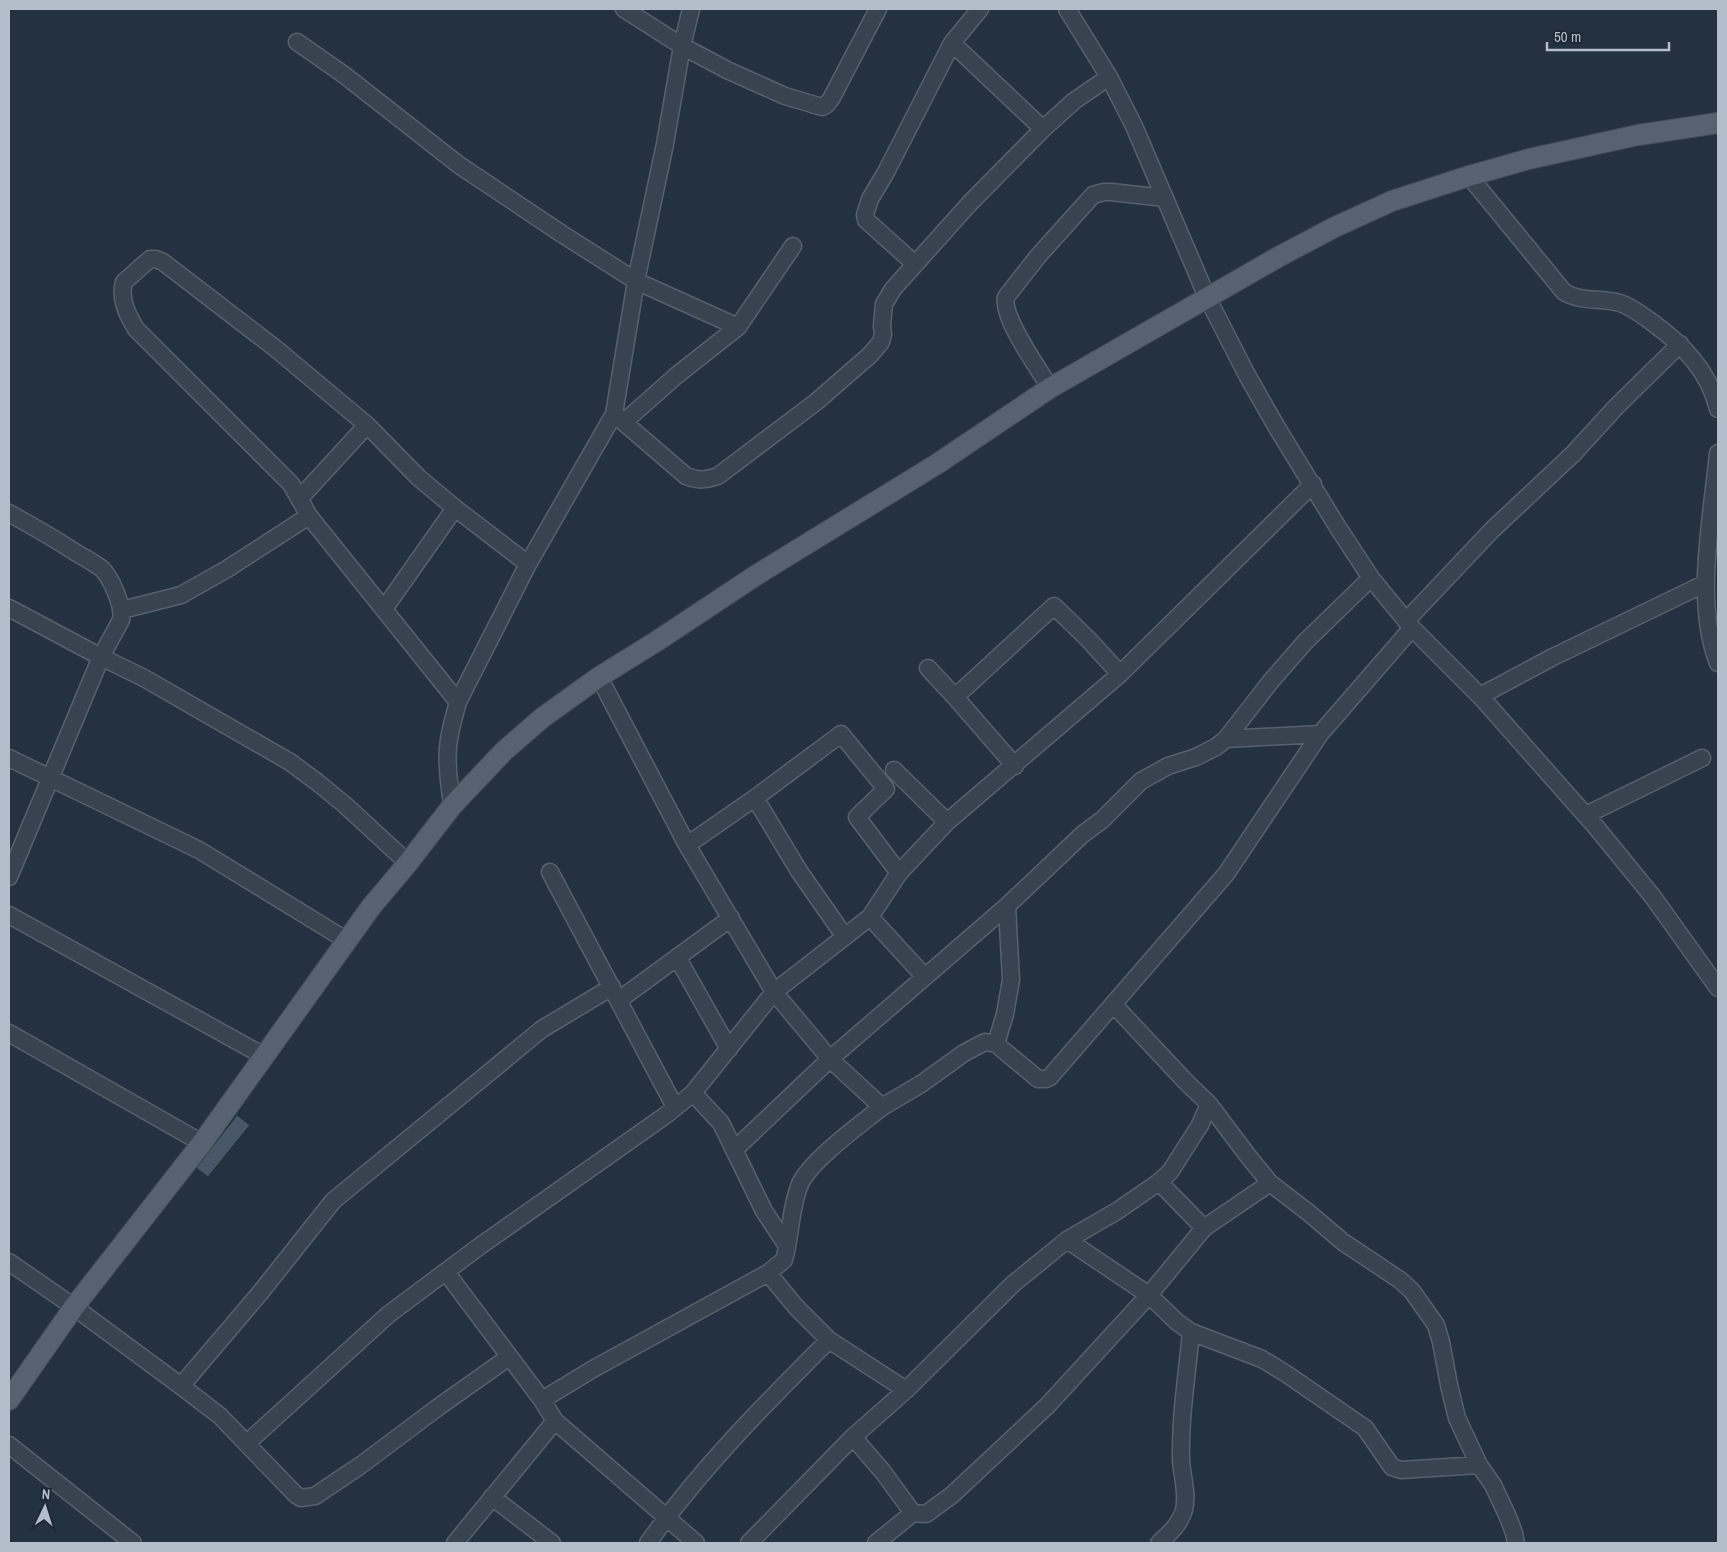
<svg xmlns="http://www.w3.org/2000/svg" width="1727" height="1552" font-family="'Archivo Narrow',sans-serif">
  <style>
    .building { fill: #475767; stroke: #1f2a37 }
    .lines { fill: none; stroke-linecap: round; stroke-linejoin: round }
    .minor-casing { stroke: #56616e; stroke-width: 19 }
    .major-casing { stroke: #414c59; stroke-width: 22 }
    .minor { stroke: #384350; stroke-width: 16 }
    .major { stroke: #566270; stroke-width: 20 }
  </style>
  <rect width="100%" height="100%" fill="#243141"/>
  <path class="building" d="M237,1115L250,1125L208,1177L196,1168Z"/>
  <g class="lines">
    <defs>
      <path id="minor" d="M624,9L682,46L727,70L785,96L822,107L826,105L831,99L878,9
        M1067,9L1109,77L1134,126L1207,297L1247,375L1276,426L1337,526L1371,578L1412,628L1480,696L1596,827L1653,897L1718,988
        M297,42L343,74L459,165L562,234L636,281L738,327
        M952,43L1043,129
        M1469,176L1564,292C1582,303 1601,297 1620,303C1632,307 1642,315 1653,323C1683,345 1709,371 1718,409
        M915,264L866,220L865,215L870,199L885,174L952,43L980,9
        M1050,388C1039,369 1001,317 1006,297L1039,255L1093,195L1104,192H1111L1165,198
        M614,414L686,476C698,481 706,480 718,476L816,402L870,355L881,342L883,334L882,326L884,304L893,289L969,204L1043,129L1074,101L1109,77
        M624,422L677,375L738,327L793,246
        M1718,453C1712,516 1694,603 1718,663
        M300,498L367,425
        M9,513C32,526 56,539 78,554C86,558 94,563 101,568C111,577 124,607 121,620L101,657L9,608
        M384,609L455,508
        M122,610L181,595L227,569L309,516
        M1406,621L1492,530L1573,454L1616,407L1680,344
        M928,668L955,697L1015,766
        M599,677L687,845L774,992L830,1059L882,1107L921,1084L964,1053L985,1042L996,1044L1038,1079H1046L1050,1077L1226,874L1320,734L1412,628
        M1480,696L1553,657L1706,583
        M955,697L1054,606L1088,639L1120,674
        M458,702L528,564L614,414L636,281L665,144L682,46L691,9
        M1226,739L1320,734
        M9,758L199,850L346,940
        M894,770L947,822
        M755,798L799,871L845,937
        M452,806C450,787 446,767 448,748C449,732 454,717 458,702L309,516L291,484L136,329C128,316 119,299 124,282L150,259H156L163,262L275,348L367,425L419,478L455,508L528,564
        M1586,815L1702,758
        M687,845L755,798L841,734L886,789L857,817L899,873
        M550,872L675,1107
        M9,877L101,657L144,678L290,762L317,782L345,805L408,863
        M9,915L264,1056
        M870,917L925,977
        M677,957L729,1049
        M619,1000L731,918
        M9,1033L202,1143
        M996,1044L1005,1014L1011,980L1007,906
        M693,1093L721,1123L764,1211L787,1246
        M1209,1104L1248,1156L1270,1183L1309,1213L1343,1242L1400,1280L1412,1291L1436,1325L1441,1342L1449,1385L1457,1418L1479,1465L1493,1485L1508,1517L1514,1533L1516,1543
        M734,1150L830,1059L1007,906L1083,834L1102,820L1141,781L1168,766L1196,757L1216,747L1226,739L1271,681L1305,642L1371,578
        M1159,1182L1204,1228
        M1067,1240L1149,1295L1177,1322L1191,1332C1187,1375 1180,1417 1181,1460C1182,1476 1188,1494 1184,1510C1180,1524 1169,1534 1159,1543
        M9,1262L74,1307L181,1386L220,1416L296,1495L301,1498L315,1496L361,1465L437,1408L509,1357
        M446,1272L542,1400L555,1421L696,1543
        M768,1273L796,1307L829,1340L906,1390
        M1191,1332L1262,1359L1285,1373L1365,1428L1392,1467L1401,1470L1479,1465
        M181,1386L260,1293L333,1201L542,1029L612,987
        M542,1400L593,1369L768,1273L784,1260C791,1235 790,1208 800,1184C811,1160 861,1124 882,1107
        M853,1437L883,1472L913,1513L876,1543
        M247,1443L389,1314L480,1246L666,1115L693,1093L774,992L870,917L899,873L947,822L1120,674L1313,484
        M9,1445L133,1543
        M492,1497L552,1543
        M913,1513L926,1514L952,1495L1047,1406L1149,1295L1204,1228L1270,1183
        M455,1543L555,1421
        M648,1543C700,1469 765,1404 829,1340
        M749,1543L853,1437L906,1390L1013,1284L1067,1240L1117,1211L1159,1182L1170,1172L1200,1125L1209,1104L1187,1083L1114,1005"/>
      <path id="major" d="M9,1400L74,1307L202,1143L371,907L408,863L452,806L504,751L542,718L599,677L657,641L758,574L937,464L1050,388L1280,256L1335,227L1392,201L1469,176L1529,159L1638,135L1718,123"/>
    </defs>
    <use href="#minor" class="minor-casing"/>
    <use href="#major" class="major-casing"/>
    <use href="#minor" class="minor"/>
    <use href="#major" class="major"/>
  </g>
  <rect width="1727" height="1552" fill="none" stroke="#b4becb" stroke-width="20"/>
  <g transform="translate(45 1507) rotate(4)" stroke="#1d2835" stroke-width="4" paint-order="stroke">
  <path d="M0-4L9 19L0 12L-9 19Z" fill="#b4becb"/>
  <text y="-8" font-size="14" font-weight="bold" text-anchor="middle" fill="#b4becb">N</text>
  </g>
  <path d="M1547 42v8h122v-8" fill="none" stroke="#b4becb" stroke-width="2.5"/>
  <text x="1554" y="42" font-size="15" fill="#b4becb" stroke="#1d2835" stroke-width="4" paint-order="stroke">50 m</text>
</svg>
